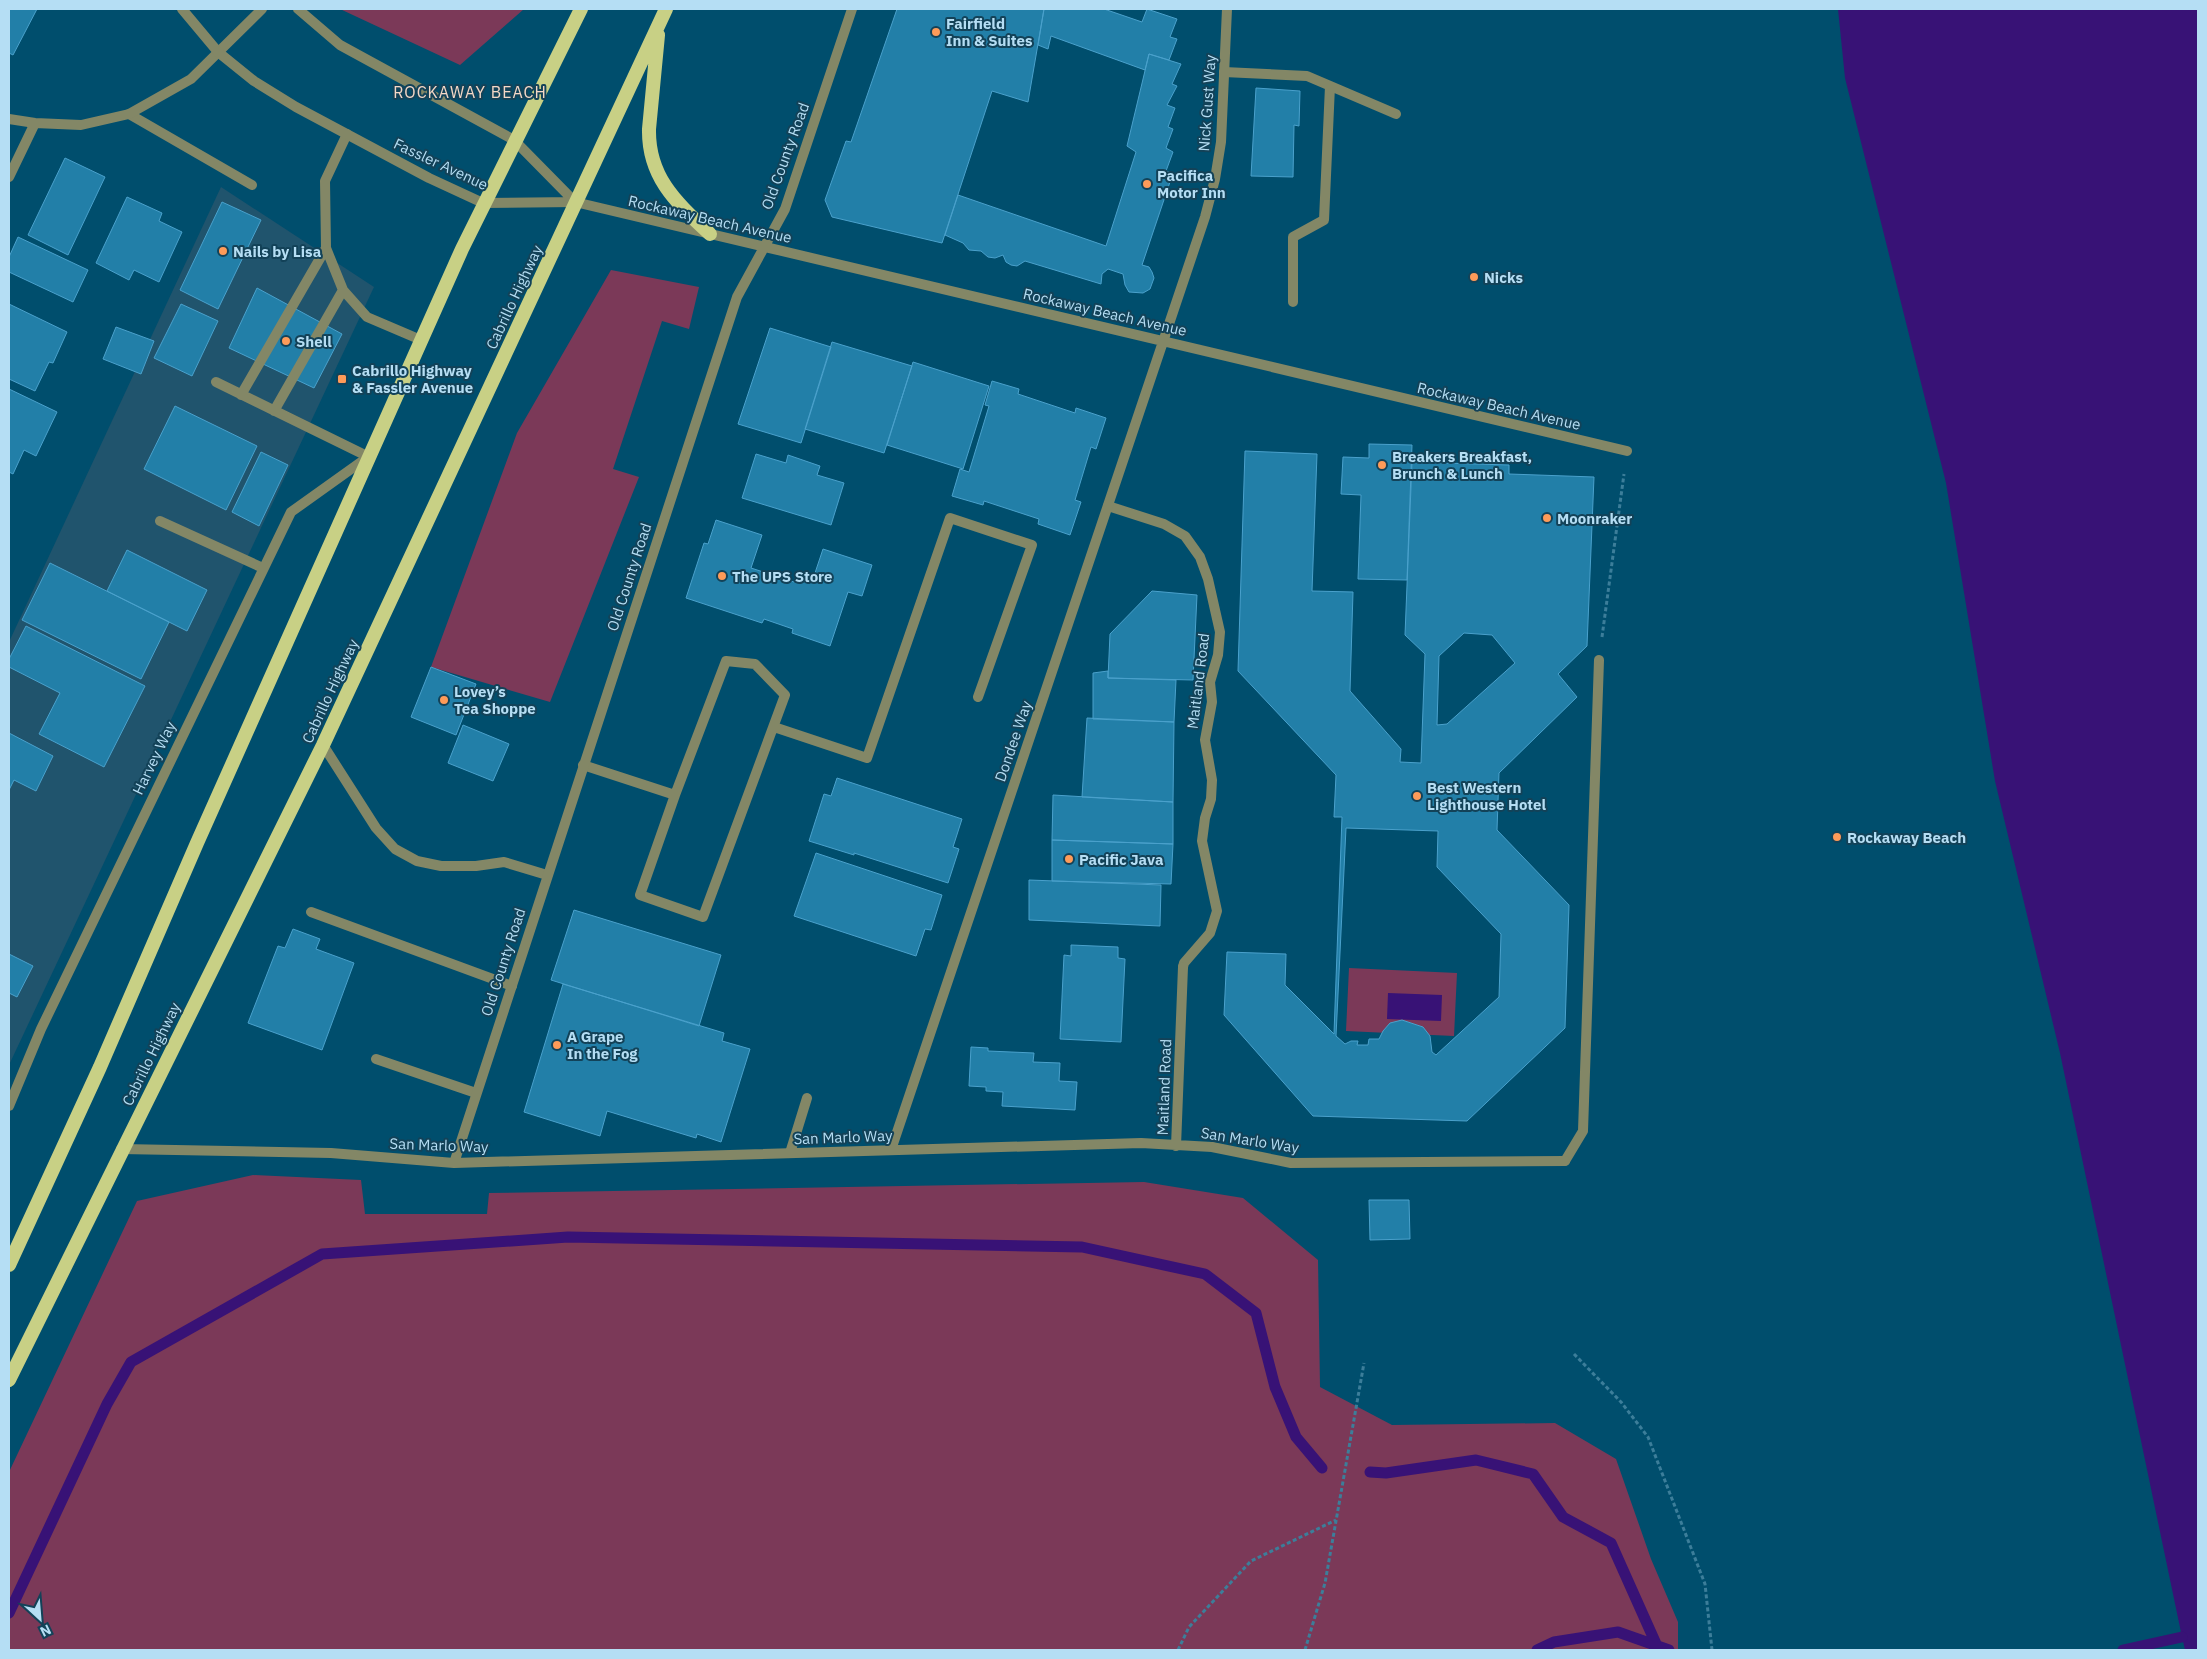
<svg xmlns="http://www.w3.org/2000/svg" width="2207" height="1659" font-family="'IBM Plex Sans',sans-serif">
  <style>
    .built { fill: #20546d }
    .green { fill: #7b3958 }
    .water { fill: #381276 }
    .lines { fill: none; stroke-linecap: round; stroke-linejoin: round }
    .stream { stroke: #381276; stroke-width: 11 }
    .building { fill: #227fa8; stroke: #4aa1cc; fill-rule: evenodd }
    .path { stroke: #3c7e9a; stroke-width: 3; stroke-dasharray: 4 2.5; stroke-linecap: butt }
    .service { stroke: #838766; stroke-width: 10 }
    .pedestrian { stroke: #838766; stroke-width: 10 }
    .minor { stroke: #838766; stroke-width: 10 }
    .tertiary { stroke: #838766; stroke-width: 10 }
    .trunk { stroke: #c8d085; stroke-width: 14 }
    .poi-dot { fill: #fe9b59; stroke: #134258; stroke-width: 2 }
    .labels { text-anchor: middle; dominant-baseline: central; stroke-width: 4; stroke-linejoin: round; paint-order: stroke }
    .poi-label { font-size: 15px; font-weight: bold; fill: #b5def4; stroke: #134258; text-anchor: start }
    .street-label { font-size: 15px; fill: #b5def4; stroke: #134258 }
    .neighbourhood-label { font-size: 16px; letter-spacing: 1px; fill: #f5d8c7; stroke: #134258 }
  </style>
  <rect width="100%" height="100%" fill="#004e6d"/>
  <path class="built" d="M221,187L374,287L9,1065V642Z"/>
  <path class="green" d="M340,9H524L460,65Z
    M611,270L699,287L689,329L662,321L613,469L639,477L550,702L431,667L517,433Z
    M1349,968L1457,973L1454,1036L1346,1031Z
    M253,1175L361,1180L365,1214H487L489,1193L1144,1182L1243,1198L1318,1260L1320,1387L1392,1425L1555,1423L1616,1459L1651,1559L1678,1622V1650H9V1472L137,1201Z"/>
  <path class="water" d="M1838,9H2198V1650H2185L2182,1637L2060,1053L1995,781L1946,483L1845,78Z
    M1388,993L1442,995L1441,1021L1387,1019Z"/>
  <g class="lines">
    <path class="stream" d="M1370,1472L1386,1473L1476,1460L1533,1474L1563,1517L1611,1543L1657,1646
      M9,1613L107,1404L131,1362L322,1254L568,1237L1082,1247L1205,1274L1256,1313L1275,1387L1296,1437L1322,1468
      M1537,1650L1554,1642L1618,1632L1669,1650
      M2123,1650L2182,1637"/>
  </g>
  <path class="building" d="M9,9H37L13,55L9,53Z
    M897,9H1044L1028,102L992,91L942,243L832,217L825,200L846,141L851,142Z
    M1044,9H1104L1142,22L1147,9L1177,19L1170,37L1177,39L1169,60L1149,54L1145,70L1051,36L1048,49L1038,45Z
    M1149,54L1181,64L1172,84L1177,86L1167,105L1175,108L1168,127L1173,129L1166,148L1173,152L1166,171L1173,173L1142,265L1149,267L1152,272L1154,278L1150,289L1143,293L1129,292L1125,285L1123,274L1108,269L1102,274L1101,284L1025,261L1017,266L1011,265L1006,262L1003,255L995,258L988,257L981,251L969,250L963,243L945,235L958,195L1106,246L1136,152L1127,146Z
    M1256,88L1300,91L1299,126L1294,125L1293,177L1251,176Z
    M65,158L105,177L68,255L28,235Z
    M127,197L162,213L159,221L182,232L159,282L134,270L129,280L96,263Z
    M222,202L261,220L218,309L180,290Z
    M18,237L88,270L73,302L9,272V257Z
    M257,288L342,334L314,388L229,348Z
    M9,304L67,332L53,363L49,362L35,391L9,379Z
    M181,304L218,321L192,376L154,358Z
    M116,327L154,341L141,374L103,359Z
    M770,328L831,347L801,443L738,424Z
    M832,342L912,366L884,453L805,429Z
    M913,362L989,386L963,469L887,445Z
    M992,381L1019,389L1018,394L1075,413L1076,408L1106,418L1096,449L1091,447L1075,500L1081,502L1070,535L1038,524L1039,519L984,501L983,505L952,496L960,469L969,472L989,406L985,405Z
    M9,389L57,412L36,456L24,450L13,474L9,472Z
    M175,406L257,446L226,510L144,469Z
    M1369,444L1412,445L1407,580L1358,579L1361,495L1341,494L1343,457L1369,458Z
    M1245,451L1317,454L1312,591L1353,592L1350,691L1401,749L1400,762L1421,763L1425,654L1405,635L1412,462L1509,465V474L1594,477L1587,646L1558,674L1577,697L1499,773L1497,830L1569,905L1565,1028L1467,1121L1313,1116L1224,1015L1227,952L1286,954L1285,985L1334,1034L1342,817H1334L1336,775L1238,671ZM1464,633L1492,635L1515,663L1447,724L1437,725L1439,656ZM1346,828L1438,831L1437,867L1501,934L1499,997L1436,1055L1432,1052L1430,1036L1423,1027L1402,1020L1390,1023L1383,1031L1379,1039H1369L1368,1045H1357L1358,1041H1351L1345,1044L1336,1036Z
    M261,452L288,465L259,526L232,512Z
    M756,454L786,463L788,455L820,466L817,475L844,483L831,525L742,498Z
    M716,520L762,535L751,568L794,582L798,571L814,576L823,549L872,565L862,596L848,592L830,646L792,633L793,629L764,619L762,623L686,598L704,543L708,544Z
    M127,550L207,590L187,631L107,591Z
    M50,563L169,622L141,679L22,620Z
    M1152,591L1197,595L1193,680L1108,678L1110,634Z
    M26,626L145,686L104,767L39,734L60,693L9,667V659Z
    M431,667L476,684L456,735L411,717Z
    M1108,671V678L1176,680L1174,722L1093,719V673Z
    M1087,718L1174,722L1173,802L1082,797Z
    M463,725L509,744L493,781L448,763Z
    M9,733L53,756L36,791L14,780L9,790Z
    M837,778L962,819L953,847L959,849L948,883L854,853V855L809,841L824,794L831,796Z
    M1053,795L1173,802V844L1052,840Z
    M1052,840L1173,844L1171,884L1052,881Z
    M816,853L942,895L931,930L925,929L916,956L794,916Z
    M1029,880L1161,885L1160,926L1029,920Z
    M574,910L721,955L699,1026L551,980Z
    M293,929L320,939L316,949L354,963L322,1050L248,1023L278,946L285,948Z
    M1071,945L1118,947V958L1125,959L1121,1042L1060,1039L1064,955L1071,956Z
    M9,954L33,966L17,997L9,993Z
    M563,984L724,1033L722,1041L750,1049L721,1142L697,1134L696,1138L607,1111L600,1136L524,1112Z
    M971,1047L988,1048V1051L1034,1053L1033,1062L1060,1063L1059,1081L1077,1082L1075,1110L1002,1106L1003,1092L986,1091V1087L969,1086Z
    M1369,1200H1409L1410,1239L1370,1240Z"/>
  <g class="lines">
    <path class="path" d="M1602,637L1624,474
      M1574,1354L1621,1402L1648,1437L1705,1584L1712,1650
      M1178,1650L1189,1627L1251,1561L1336,1520
      M1305,1650L1325,1583L1364,1363"/>
    <path class="service" d="M1224,72L1307,76L1396,114
      M129,114L252,185
      M347,134L325,181L326,248L343,290L367,317L421,340
      M1293,302V237L1324,220L1330,86
      M216,382L369,457
      M241,395L326,248
      M274,411L343,290
      M160,521L263,568
      M726,661L755,664L785,695L703,917L640,895L675,795Z
      M774,727L867,758L950,518L1032,545L978,697
      M323,745L376,828L395,849L417,861L441,866H476L504,862L547,875
      M583,765L675,795
      M311,912L512,986
      M376,1059L476,1093
      M790,1153L807,1098"/>
    <path class="pedestrian" d="M1108,506L1164,524L1185,536L1200,557L1208,579L1220,632L1218,655L1210,682L1212,702L1205,740L1212,780L1211,799L1205,818L1202,841L1217,911L1210,933L1184,963L1183,967
      M1565,1161L1583,1131L1599,660"/>
    <path class="minor" d="M9,119L35,123L81,125L129,114L191,79L262,9
      M9,177L35,123
      M575,202L1627,451
      M9,1106L41,1029L291,512L368,457
      M1176,1146L1183,967
      M121,1149L331,1153L454,1163L1141,1143L1212,1147L1291,1163L1565,1161
      M891,1150L1205,217L1215,179L1221,142L1227,9
      M454,1163L737,297L785,209L852,9"/>
    <path class="tertiary" d="M182,9L218,52L254,81L296,107L429,178L483,203L575,202
      M298,9L340,45L514,140L575,202"/>
    <path class="trunk" d="M658,35L649,129C648,178 677,203 710,234
      M9,1265L100,1067L197,843L462,249L581,9
      M9,1380L323,745L666,9"/>
  </g>
  <g class="poi-dot">
    <circle cx="936" cy="32" r="5"/>
    <circle cx="1147" cy="184" r="5"/>
    <circle cx="223" cy="251" r="5"/>
    <circle cx="1474" cy="277" r="5"/>
    <circle cx="286" cy="341" r="5"/>
    <rect x="337" y="374" width="10" height="10" rx="2.5"/>
    <circle cx="1382" cy="465" r="5"/>
    <circle cx="1547" cy="518" r="5"/>
    <circle cx="722" cy="576" r="5"/>
    <circle cx="444" cy="700" r="5"/>
    <circle cx="1417" cy="796" r="5"/>
    <circle cx="1837" cy="837" r="5"/>
    <circle cx="1069" cy="859" r="5"/>
    <circle cx="557" cy="1045" r="5"/>
  </g>
  <g class="labels">
    <g class="poi-label">
      <text x="946" y="23">Fairfield<tspan x="946" dy="17">Inn &amp; Suites</tspan></text>
      <text x="1157" y="175">Pacifica<tspan x="1157" dy="17">Motor Inn</tspan></text>
      <text x="233" y="251">Nails by Lisa</text>
      <text x="1484" y="277">Nicks</text>
      <text x="296" y="341">Shell</text>
      <text x="352" y="370">Cabrillo Highway<tspan x="352" dy="17">&amp; Fassler Avenue</tspan></text>
      <text x="1392" y="456">Breakers Breakfast,<tspan x="1392" dy="17">Brunch &amp; Lunch</tspan></text>
      <text x="1557" y="518">Moonraker</text>
      <text x="732" y="576">The UPS Store</text>
      <text x="454" y="691">Lovey’s<tspan x="454" dy="17">Tea Shoppe</tspan></text>
      <text x="1427" y="787">Best Western<tspan x="1427" dy="17">Lighthouse Hotel</tspan></text>
      <text x="1847" y="837">Rockaway Beach</text>
      <text x="1079" y="859">Pacific Java</text>
      <text x="567" y="1036">A Grape<tspan x="567" dy="17">In the Fog</tspan></text>
    </g>
    <g class="street-label">
      <text transform="translate(1207 103) rotate(-86)">Nick Gust Way</text>
      <text transform="translate(785 156) rotate(-70)">Old County Road</text>
      <text transform="translate(441 164) rotate(25)">Fassler Avenue</text>
      <text transform="translate(710 219) rotate(13)">Rockaway Beach Avenue</text>
      <text transform="translate(514 297) rotate(-65)">Cabrillo Highway</text>
      <text transform="translate(1105 312) rotate(13)">Rockaway Beach Avenue</text>
      <text transform="translate(1499 406) rotate(13)">Rockaway Beach Avenue</text>
      <text transform="translate(629 577) rotate(-72)">Old County Road</text>
      <text transform="translate(1198 681) rotate(-83)">Maitland Road</text>
      <text transform="translate(330 691) rotate(-65)">Cabrillo Highway</text>
      <text transform="translate(1013 741) rotate(-71)">Dondee Way</text>
      <text transform="translate(154 758) rotate(-64)">Harvey Way</text>
      <text transform="translate(503 962) rotate(-72)">Old County Road</text>
      <text transform="translate(151 1054) rotate(-64)">Cabrillo Highway</text>
      <text transform="translate(1164 1087) rotate(-88)">Maitland Road</text>
      <text transform="translate(843 1137) rotate(-2)">San Marlo Way</text>
      <text transform="translate(1250 1140) rotate(9)">San Marlo Way</text>
      <text transform="translate(439 1145) rotate(2)">San Marlo Way</text>
    </g>
    <g class="neighbourhood-label">
      <text x="470" y="92">ROCKAWAY BEACH</text>
    </g>
  </g>
  <rect width="2207" height="1659" fill="none" stroke="#b5def4" stroke-width="20"/>
  <g transform="translate(40 1619) rotate(154)" stroke="#134258" stroke-width="4" paint-order="stroke">
  <path d="M0-4L9 19L0 12L-9 19Z" fill="#b5def4"/>
  <text y="-8" font-size="14" font-weight="bold" text-anchor="middle" fill="#b5def4">N</text>
  </g>
</svg>
